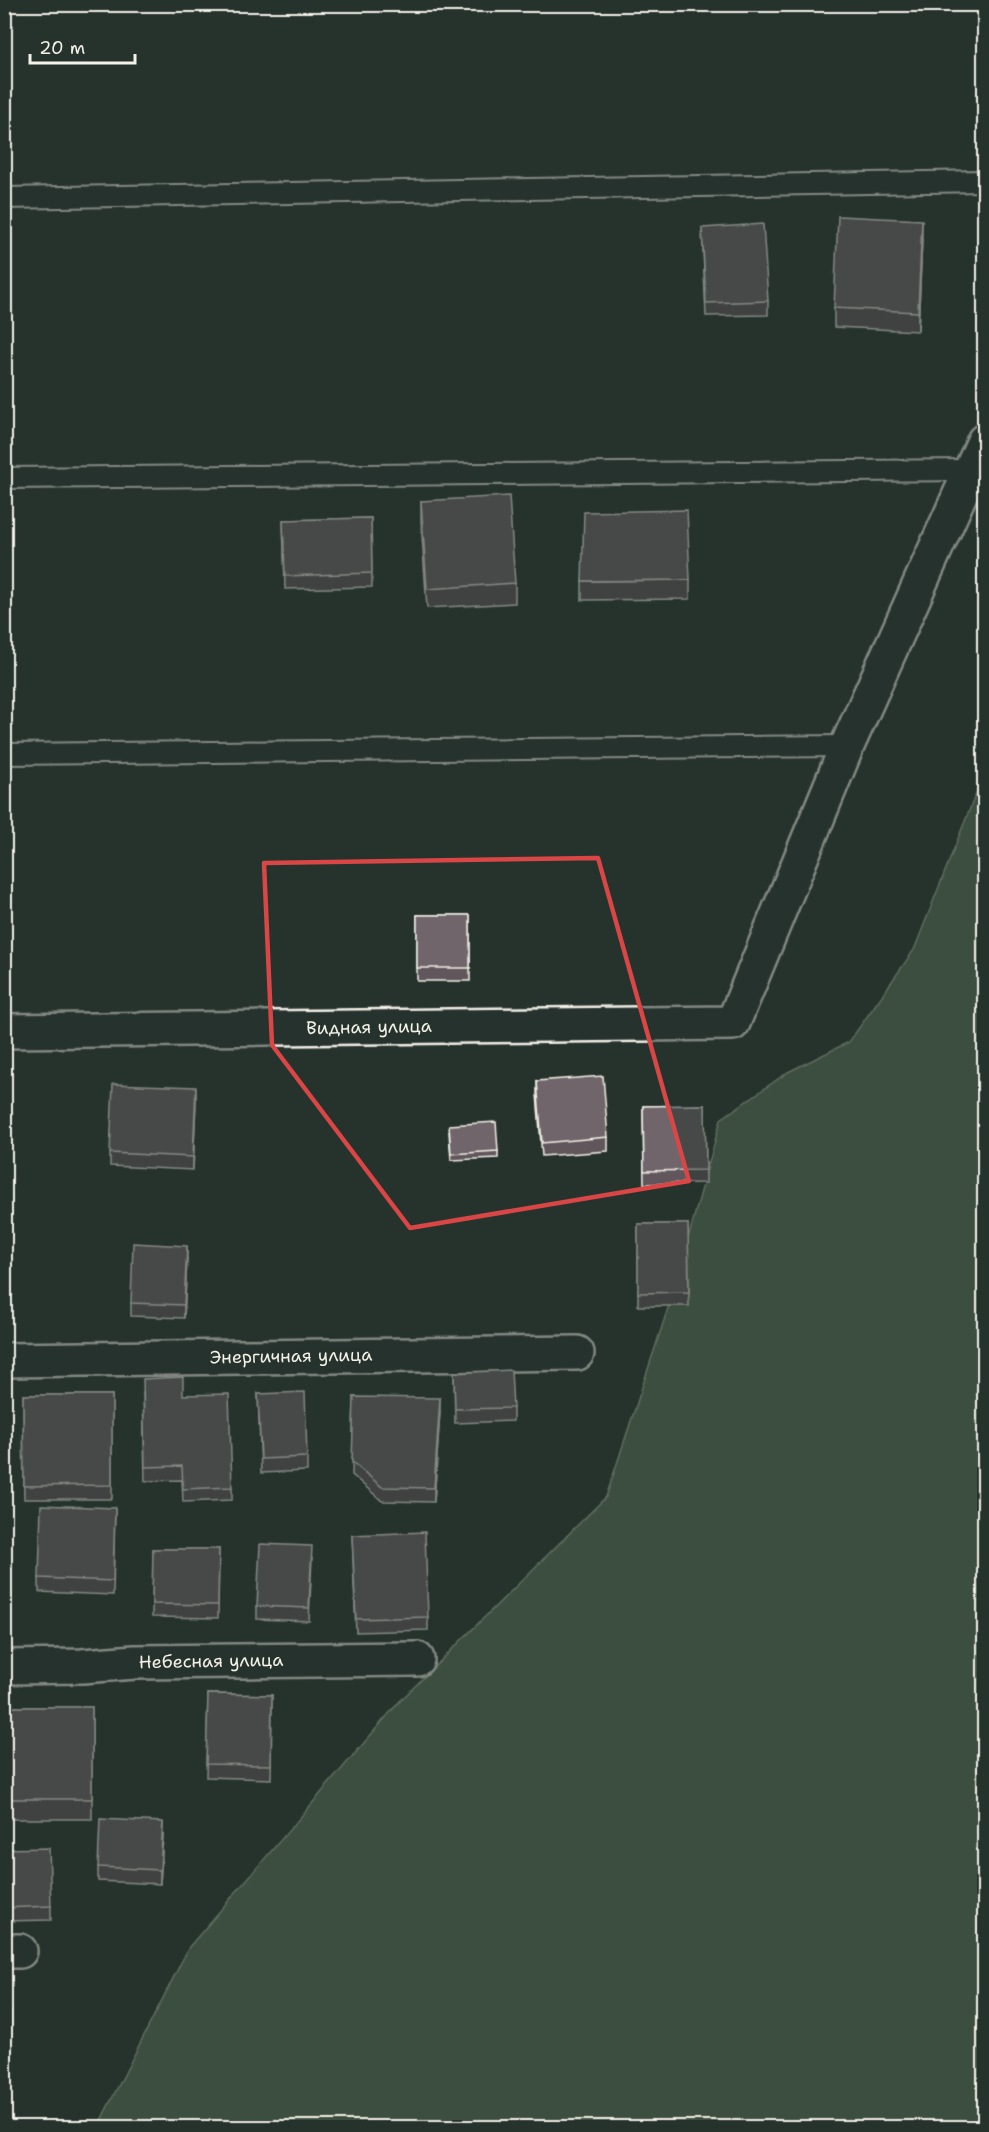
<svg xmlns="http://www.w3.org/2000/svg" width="989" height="2132" font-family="'Shantell Sans',sans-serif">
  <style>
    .green { fill: #597054; stroke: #a6b09e; stroke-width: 1.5 }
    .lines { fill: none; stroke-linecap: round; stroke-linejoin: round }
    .service-casing { stroke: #f4f1e8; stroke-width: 24 }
    .minor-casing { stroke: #f4f1e8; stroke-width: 38 }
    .service { stroke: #26332d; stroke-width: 20 }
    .minor { stroke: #26332d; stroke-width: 33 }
    .wall { fill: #60575c; stroke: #f4f1e8; stroke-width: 1.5 }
    .shaded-wall { fill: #4e474b; stroke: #f4f1e8; stroke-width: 1.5 }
    .building { fill: #70656b; stroke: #f4f1e8; stroke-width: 1.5 }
    .marked { fill: none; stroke: #da4645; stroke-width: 4.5; stroke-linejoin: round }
    .labels { text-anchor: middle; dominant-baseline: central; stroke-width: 5; stroke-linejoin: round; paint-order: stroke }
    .street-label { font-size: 18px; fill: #f4f1e8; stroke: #26332d }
  </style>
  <rect width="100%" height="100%" fill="#26332d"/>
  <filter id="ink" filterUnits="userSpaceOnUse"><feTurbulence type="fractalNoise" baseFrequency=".0167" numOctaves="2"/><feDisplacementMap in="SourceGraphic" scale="12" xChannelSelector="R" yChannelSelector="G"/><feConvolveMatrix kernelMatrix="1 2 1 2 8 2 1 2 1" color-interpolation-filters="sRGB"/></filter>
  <g filter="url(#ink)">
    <path class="green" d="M984,773V2127L97,2128L189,1947L399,1702L606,1497L674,1290L721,1119L788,1072L849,1042L914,950Z"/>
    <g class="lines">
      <defs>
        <path id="service" d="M4,198L984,181
          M4,478L972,470
          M4,754L847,746"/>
        <path id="minor" d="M4,1031L733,1023L847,746L984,441
          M4,1360L577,1353
          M4,1667L82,1666L135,1662L417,1659
          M4,1951H20"/>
      </defs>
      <use href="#service" class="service-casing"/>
      <use href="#minor" class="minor-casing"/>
      <use href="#service" class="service"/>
      <use href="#minor" class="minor"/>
    </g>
    <path class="wall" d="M702,228L768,301V315L706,316Z
      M922,239L918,331L834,327V308Z
      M421,501L515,583V603L427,608L421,521Z
      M371,518L372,587L285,589L283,520Z
      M690,580V599L582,600V581Z
      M417,915H470V981H417Z
      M537,1081L608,1137V1151L542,1156L537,1094Z
      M196,1101L193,1170L110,1166V1153Z
      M705,1105L706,1183L644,1184L643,1106Z
      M449,1132L498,1151V1158L451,1160Z
      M638,1224H688L689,1306H638Z
      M187,1259L184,1318L131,1316V1303Z
      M454,1373L513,1408V1421L455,1423Z
      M143,1392L183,1395L232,1487V1500L183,1502L182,1480L145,1481Z
      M258,1394L307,1457V1471L261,1473Z
      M23,1395H112V1499H24Z
      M354,1397L440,1411L434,1502L382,1501L352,1475Z
      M115,1508L113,1595L39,1592V1578Z
      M352,1535L428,1617V1630L356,1632Z
      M153,1549H219L218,1618L152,1617Z
      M312,1559L309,1621L257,1619V1606Z
      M208,1694L272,1695L271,1779L206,1777Z
      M5,1707H92V1819H6Z
      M163,1835L160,1884L98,1881V1867Z
      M4,1849L51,1906V1920L4,1921Z
      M4,2010L11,2011L10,2079H4Z"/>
    <path class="shaded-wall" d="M922,220V239L918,331V312Z
      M196,1087V1101L193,1170V1157Z
      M187,1246V1259L184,1318V1305Z
      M440,1398V1411L434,1502V1488Z
      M163,1822V1835L160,1884V1870Z"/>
    <path class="building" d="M838,216L922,220L918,312L834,308Z
      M763,224L768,301L706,303L702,228Z
      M509,496L515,583L427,589L421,501Z
      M687,510L690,580L582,581L584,512Z
      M371,518L372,573L285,576L283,520Z
      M417,915H470V968H417Z
      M603,1076L608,1137L542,1143L537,1081Z
      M113,1084L196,1087L193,1157L110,1153Z
      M705,1105L706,1170L644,1171L643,1106Z
      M496,1122L498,1151L451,1154L449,1125Z
      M638,1224H688L689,1292L638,1293Z
      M133,1243L187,1246L184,1305L131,1303Z
      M511,1370L513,1408L455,1409L454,1373Z
      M183,1377V1395L229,1394L232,1487L183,1489L182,1466L145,1467L143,1379Z
      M305,1392L307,1457L261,1459L258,1394Z
      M23,1395H112V1485L24,1486Z
      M354,1397L440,1398L434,1488L382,1487L352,1462Z
      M41,1505L115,1508L113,1581L39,1578Z
      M425,1532L428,1617L356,1619L352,1535Z
      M260,1544L312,1546L309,1608L257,1606Z
      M153,1549H219L218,1605L152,1604Z
      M208,1694L272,1695L271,1765L206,1764Z
      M5,1707H92V1799H6Z
      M100,1819L163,1822L160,1870L98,1867Z
      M49,1848L51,1906L4,1908V1849Z
      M4,2010L11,2011L10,2066L4,2065Z
      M4,2107H6L5,2127H4Z"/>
  </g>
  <path d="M0 0H989V2132H0ZM598,858L689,1181L410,1228L272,1045L264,863Z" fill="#26332d" fill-opacity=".55" fill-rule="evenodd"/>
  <path class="marked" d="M598,858L689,1181L410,1228L272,1045L264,863Z"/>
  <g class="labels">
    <g class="street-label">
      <text transform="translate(369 1027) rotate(-1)">Видная улица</text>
      <text transform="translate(291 1356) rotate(-1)">Энергичная улица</text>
      <text transform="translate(211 1661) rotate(-1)">Небесная улица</text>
    </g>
  </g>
  <rect width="989" height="2132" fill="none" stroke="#26332d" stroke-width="24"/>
  <rect x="12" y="12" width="965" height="2108" fill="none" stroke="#f4f1e8" stroke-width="2" filter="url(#ink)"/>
  <path d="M30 54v9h105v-9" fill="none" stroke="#f4f1e8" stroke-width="3"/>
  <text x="39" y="54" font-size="18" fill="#f4f1e8" stroke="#26332d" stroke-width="4.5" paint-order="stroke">20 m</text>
</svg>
